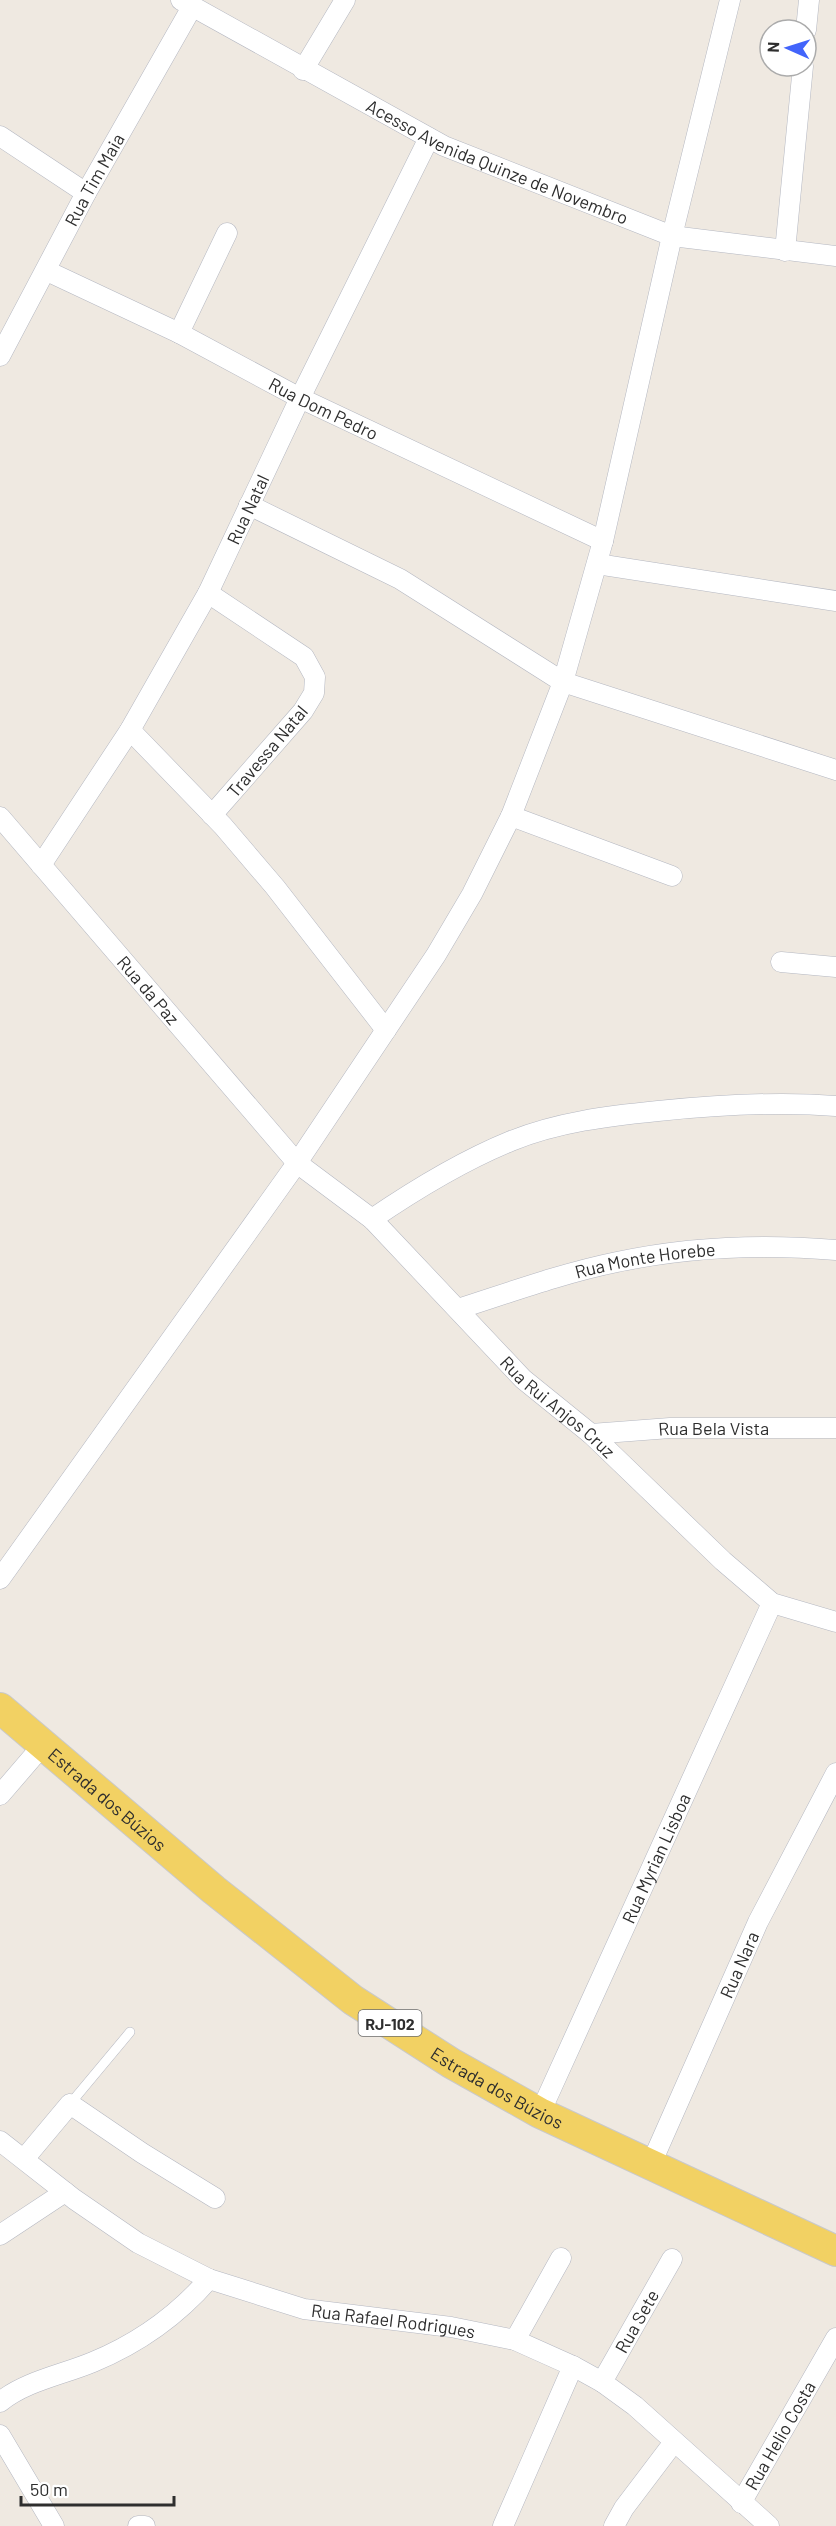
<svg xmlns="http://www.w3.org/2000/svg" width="836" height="2526" font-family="Barlow,sans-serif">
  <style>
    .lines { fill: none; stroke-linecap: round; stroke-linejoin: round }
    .service-casing { stroke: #b4b7c1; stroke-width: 10 }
    .minor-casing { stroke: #b4b7c1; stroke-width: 21 }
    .primary-casing { stroke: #c9c9c9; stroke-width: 32 }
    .service { stroke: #fff; stroke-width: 9 }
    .minor { stroke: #fff; stroke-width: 20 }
    .primary { stroke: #f2d163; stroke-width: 30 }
    .labels { text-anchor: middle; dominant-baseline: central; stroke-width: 4.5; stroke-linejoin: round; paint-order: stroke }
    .shield { fill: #fff; stroke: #6d6d6d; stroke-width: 1.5 }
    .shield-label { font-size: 16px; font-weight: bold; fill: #2e2e2e }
    .street-label { font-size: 18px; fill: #2e2e2e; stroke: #fff }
  </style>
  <rect width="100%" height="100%" fill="#efe9e1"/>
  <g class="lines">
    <defs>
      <path id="service" d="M70,2104L130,2032"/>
      <g id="minor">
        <path id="s1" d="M181,0L444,146L672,236L836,256"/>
        <path d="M806,30L809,0"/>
        <path d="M303,70L345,0"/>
        <path d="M0,136L86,193"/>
        <path d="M785,251L803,66"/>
        <path id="s2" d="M47,271L179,333L300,398L603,541"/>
        <path d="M179,333L227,233"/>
        <path id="s3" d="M0,356L86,193L192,7"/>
        <path d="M249,505L400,579L563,682L836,770"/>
        <path d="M597,564L836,601"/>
        <path d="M208,593L304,657L315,677L314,693L303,711L212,815"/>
        <path d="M130,730L223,826L275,887L386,1030"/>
        <path d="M511,816L672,876"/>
        <path id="s4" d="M0,817L297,1163L372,1219L523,1379L591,1434L723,1561L772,1603L836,1622"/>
        <path id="s5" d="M41,865L130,730L208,593L300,398L429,138"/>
        <path d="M781,962L836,967"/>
        <path d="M372,1219C416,1189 462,1161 511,1141C558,1122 608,1116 658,1111C717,1105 777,1101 836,1106"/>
        <path id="s6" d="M458,1309C511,1292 563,1273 617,1262C687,1247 765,1244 836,1250"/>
        <path id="s7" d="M591,1434L670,1428H836"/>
        <path d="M0,1579L297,1163L436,955L472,894L511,816L563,682L603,541L672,236L730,0"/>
        <path d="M0,1795L43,1745"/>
        <path id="s8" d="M540,2113L772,1603"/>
        <path id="s9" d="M0,2141L74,2199L138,2243L209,2279L304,2309L451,2327L515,2340L573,2366L602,2382L635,2406L769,2526"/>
        <path d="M24,2159L70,2104L142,2153L215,2198"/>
        <path id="s10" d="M651,2164L758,1922L836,1773"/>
        <path d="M0,2235L65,2192"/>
        <path d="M515,2340L561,2258"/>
        <path id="s11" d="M602,2382L672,2259"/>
        <path d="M0,2402C26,2381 62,2375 93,2362C139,2343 176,2317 209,2279"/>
        <path d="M0,2435L54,2526"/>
        <path id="s12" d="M741,2503L836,2338"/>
        <path d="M138,2526H145"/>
        <path d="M503,2526L573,2366"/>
        <path d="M614,2526L624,2508L674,2442"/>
      </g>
      <g id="primary">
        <path id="s13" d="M0,1708L214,1890L353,2000L451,2063L540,2113L836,2251"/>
      </g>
    </defs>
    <use href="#service" class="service-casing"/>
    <use href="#minor" class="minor-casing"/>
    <use href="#primary" class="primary-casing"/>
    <use href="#service" class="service"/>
    <use href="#minor" class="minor"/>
    <use href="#primary" class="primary"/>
  </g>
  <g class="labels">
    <rect class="shield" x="358.5" y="2010" width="63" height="26" rx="4.5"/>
    <g class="shield-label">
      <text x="390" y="2023">RJ-102</text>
    </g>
    <g class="street-label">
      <text stroke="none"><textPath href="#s1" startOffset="356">Acesso Avenida Quinze de Novembro</textPath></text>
      <text stroke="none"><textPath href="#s3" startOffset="200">Rua Tim Maia</textPath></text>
      <text stroke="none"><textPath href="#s2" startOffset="309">Rua Dom Pedro</textPath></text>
      <text stroke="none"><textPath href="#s5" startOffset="412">Rua Natal</textPath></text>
      <text transform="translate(267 751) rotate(-50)">Travessa Natal</text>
      <text stroke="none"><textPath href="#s4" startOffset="228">Rua da Paz</textPath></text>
      <text stroke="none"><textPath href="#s6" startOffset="194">Rua Monte Horebe</textPath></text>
      <text stroke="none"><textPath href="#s4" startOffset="814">Rua Rui Anjos Cruz</textPath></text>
      <text stroke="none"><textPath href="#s7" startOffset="123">Rua Bela Vista</textPath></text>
      <text stroke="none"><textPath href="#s13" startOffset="141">Estrada dos Búzios</textPath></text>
      <text stroke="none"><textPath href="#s8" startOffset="280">Rua Myrian Lisboa</textPath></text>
      <text stroke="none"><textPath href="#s10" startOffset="218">Rua Nara</textPath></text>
      <text stroke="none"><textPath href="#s13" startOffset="627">Estrada dos Búzios</textPath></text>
      <text stroke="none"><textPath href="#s9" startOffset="441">Rua Rafael Rodrigues</textPath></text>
      <text stroke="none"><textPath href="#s11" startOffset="70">Rua Sete</textPath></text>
      <text stroke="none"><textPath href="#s12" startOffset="78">Rua Helio Costa</textPath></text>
    </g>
  </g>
  <g transform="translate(788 48) rotate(273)"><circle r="28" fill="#ffffff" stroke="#ababab" stroke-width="1.5"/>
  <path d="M0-4.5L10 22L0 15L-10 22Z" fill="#4264fb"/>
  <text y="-9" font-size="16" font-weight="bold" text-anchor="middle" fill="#2e2e2e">N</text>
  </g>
  <path d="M21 2496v9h153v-9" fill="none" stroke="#2e2e2e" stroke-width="3"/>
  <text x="30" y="2496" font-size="18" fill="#2e2e2e" stroke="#ffffff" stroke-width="4.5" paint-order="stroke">50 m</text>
</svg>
